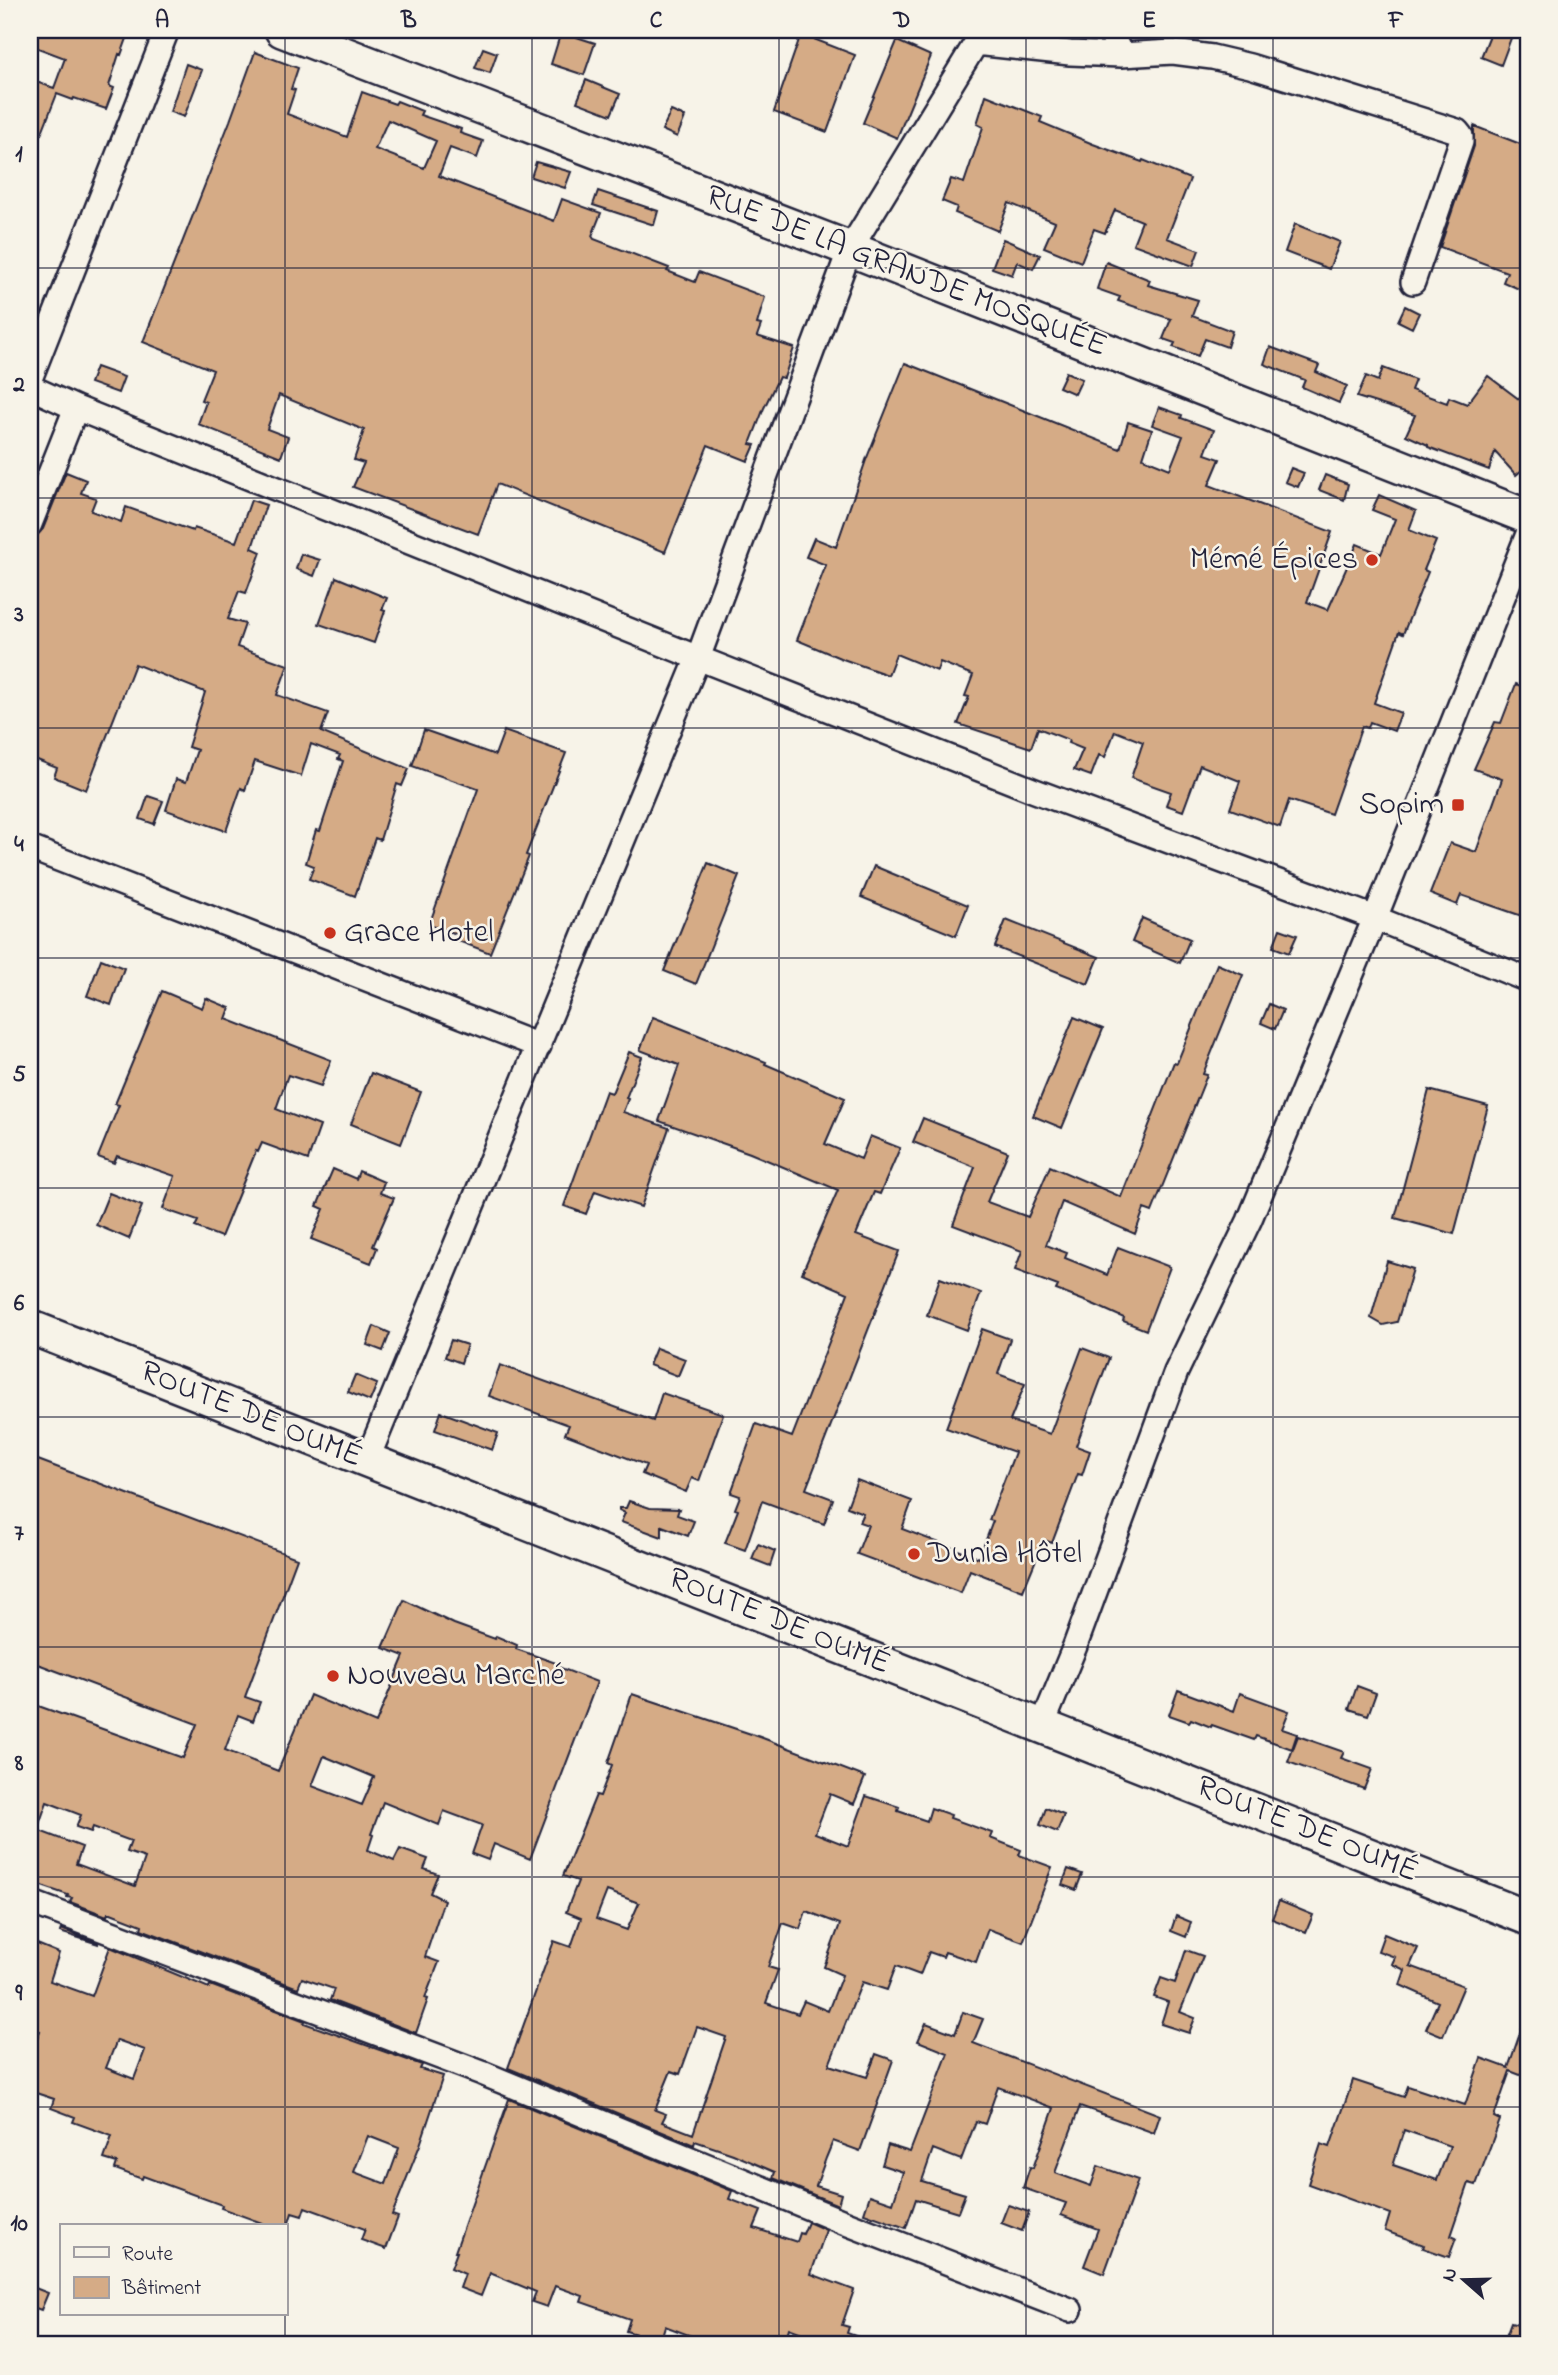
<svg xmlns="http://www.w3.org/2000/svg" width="1558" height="2375" font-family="'Indie Flower',sans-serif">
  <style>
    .building { fill: #d5ab86; stroke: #22223b; stroke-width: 2; fill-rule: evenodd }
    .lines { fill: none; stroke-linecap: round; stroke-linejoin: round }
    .street-casing { stroke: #22223b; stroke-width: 28 }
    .secondary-casing { stroke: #22223b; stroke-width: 38 }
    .street { stroke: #f7f3e8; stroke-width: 23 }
    .secondary { stroke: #f7f3e8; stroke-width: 33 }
    .grid { fill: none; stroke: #22223b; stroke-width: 2; stroke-opacity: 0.55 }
    .poi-dot { fill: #c8321e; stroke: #f7f3e8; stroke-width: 2.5 }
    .labels { text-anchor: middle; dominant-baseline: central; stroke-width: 5; stroke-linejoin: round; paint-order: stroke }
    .street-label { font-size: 32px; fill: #22223b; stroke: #f7f3e8 }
    .poi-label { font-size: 32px; fill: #22223b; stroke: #f7f3e8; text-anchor: start }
    .neatline { fill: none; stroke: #22223b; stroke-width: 2.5 }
    .grid-label { font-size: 23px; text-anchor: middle; font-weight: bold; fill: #22223b }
  </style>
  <rect width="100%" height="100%" fill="#f7f3e8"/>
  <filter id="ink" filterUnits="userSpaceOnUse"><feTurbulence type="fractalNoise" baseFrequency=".0143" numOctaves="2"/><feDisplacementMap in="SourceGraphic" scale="14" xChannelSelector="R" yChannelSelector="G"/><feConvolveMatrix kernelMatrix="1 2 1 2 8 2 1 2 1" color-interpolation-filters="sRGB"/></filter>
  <g filter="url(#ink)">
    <path class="building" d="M30,30H130L121,55L119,54L109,86L114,88L106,109L74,98L73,100L57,94L31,160L30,80L54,88L65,58L30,45Z
      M1492,30H1514L1501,65L1481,57Z
      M561,32L595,43L584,75L551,64Z
      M801,34L855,55L827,132L774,112Z
      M897,41L931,56L897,138L863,123Z
      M483,48L497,53L490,73L475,68Z
      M255,52L298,68L291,89L295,90L287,114L347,137L362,92L395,104L397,101L422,111L420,115L461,129L460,133L483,141L477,158L450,148L439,176L554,221L562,199L601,213L592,236L594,239L669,268L667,271L695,282L699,272L765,297L757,324L761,325L757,336L794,348L784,378L779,377L764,408L750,444L755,445L748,461L708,445L665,552L497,484L478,534L353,487L364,463L354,460L364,430L279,395L267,429L288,437L281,457L198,424L206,402L201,400L213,370L143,342L230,121ZM388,120L436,141L424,168L375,149Z
      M186,64L202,70L184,117L170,112Z
      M586,80L620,94L611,115L577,102Z
      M986,95L1042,117L1040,122L1093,144L1142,162L1143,160L1190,179L1167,238L1199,250L1193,266L1133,244L1142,221L1115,210L1105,233L1094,229L1081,262L1044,247L1055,222L1009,203L998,231L955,213L957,207L942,201L951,179L964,183L983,127L977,124Z
      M671,111L685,117L677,137L662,130Z
      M1474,126L1528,147V293L1503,282L1507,272L1440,247L1474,146Z
      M536,162L571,172L565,188L531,177Z
      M598,191L658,211L654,225L593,205Z
      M1295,224L1340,242L1329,269L1285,252Z
      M1003,239L1040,255L1033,269L1017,262L1012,275L992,268Z
      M1106,262L1150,280L1148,285L1198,300L1192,316L1232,331L1227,347L1205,339L1198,356L1173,347L1175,343L1163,339L1171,319L1118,301L1120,297L1097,289Z
      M1405,306L1419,313L1412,328L1398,321Z
      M1270,347L1319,365L1316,372L1347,386L1339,403L1302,387L1305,380L1264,364Z
      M905,363L1120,449L1128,422L1152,430L1143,458L1170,469L1183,436L1152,425L1159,407L1182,415L1181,418L1214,430L1205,454L1220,459L1209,485L1332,532L1307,602L1328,610L1357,544L1381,554L1395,519L1372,510L1379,495L1416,511L1409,530L1436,541L1424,570L1428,572L1403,634L1399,632L1374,703L1401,713L1394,731L1370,722L1368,728L1362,726L1331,814L1289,800L1280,827L1230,809L1240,781L1200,765L1183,811L1166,805L1171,792L1131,778L1143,742L1115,731L1105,757L1099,755L1091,776L1074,770L1083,749L1068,743L1069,740L1038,728L1031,748L958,724L969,697L965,696L973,675L940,662L937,671L896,654L888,675L840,658L797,640L826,565L806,557L814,538L836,547L866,460Z
      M96,367L124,377L118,393L90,383Z
      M1383,368L1415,380L1411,390L1447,403L1449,397L1467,404L1488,376L1528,406V465L1516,475L1495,452L1489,470L1428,447V445L1406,435L1415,415L1357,397L1366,376L1378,381Z
      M1066,372L1082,379L1075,394L1059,387Z
      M1291,468L1304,473L1298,487L1285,482Z
      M66,472L86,480L81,493L96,498L91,511L121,522L126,507L193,531L194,528L236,542L251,500L266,505L252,548L261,552L246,593L239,591L228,619L245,624L237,647L288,665L277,695L328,713L321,732L409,769L402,786L397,784L380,840L375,838L355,896L309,879L314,866L306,863L316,830L320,831L343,761L338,759L340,755L311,744L301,776L255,761L245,790L241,788L226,831L166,810L176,779L186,782L197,750L188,747L205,692L135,664L86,790L54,777L57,768L30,757V714L39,691L30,688V550L35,537L43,529Z
      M1325,475L1348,484L1344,500L1319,490Z
      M301,554L320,560L314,576L296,569Z
      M336,577L387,598L382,610L385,611L374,643L319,624Z
      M1516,684L1528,689V918L1461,895L1457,905L1430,894L1450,843L1476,852L1502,779L1474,769L1495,722L1501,723Z
      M424,730L495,755L504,731L566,753L526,855L529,856L490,953L458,941L460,935L429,925L478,789L412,766Z
      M148,796L163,801L154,824L140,819Z
      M708,863L739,876L696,984L664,971Z
      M874,866L968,905L956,936L861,897Z
      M1142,918L1190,939L1180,963L1132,942Z
      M1006,920L1099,957L1088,984L995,947Z
      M1280,929L1297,935L1289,953L1273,947Z
      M101,959L124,968L111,1005L87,996Z
      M1217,964L1243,975L1203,1074L1207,1075L1152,1212L1144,1209L1135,1234L1062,1202L1046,1245L1067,1253L1065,1258L1107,1275L1118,1247L1170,1267L1146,1330L1123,1321L1124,1318L1095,1305L1056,1290L1058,1286L1015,1270L1022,1251L953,1225L975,1167L913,1142L923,1118L1008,1152L987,1202L1028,1217L1050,1166L1121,1197L1174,1062L1177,1063Z
      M162,991L202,1008L206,998L230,1008L226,1019L331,1060L321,1086L288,1075L276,1109L320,1126L308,1160L262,1143L258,1152L256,1151L221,1237L195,1227L198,1221L163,1209L175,1176L117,1156L114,1163L98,1157L119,1105L115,1104Z
      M1269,1004L1283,1010L1275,1029L1261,1023Z
      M653,1017L766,1062L765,1064L845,1098L825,1144L861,1159L870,1136L900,1148L880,1194L874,1192L856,1235L899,1251L806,1489L833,1499L824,1524L762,1501L745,1550L725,1543L738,1510L735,1509L740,1496L731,1493L756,1424L792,1437L848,1293L802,1273L838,1190L750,1153L659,1121L679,1065L640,1050Z
      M1074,1017L1103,1029L1062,1128L1033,1116Z
      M629,1052L642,1057L626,1098L628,1099L623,1112L669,1128L641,1207L595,1191L586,1214L564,1206L606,1091L612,1093Z
      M371,1073L421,1092L401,1144L351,1124Z
      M1429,1090L1488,1106L1454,1234L1395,1218Z
      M333,1169L356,1179L359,1171L384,1182L380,1193L394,1198L373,1246L377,1248L371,1263L311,1239L324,1209L317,1206Z
      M109,1193L142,1206L129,1239L96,1225Z
      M1387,1261L1413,1269L1397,1322L1383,1325L1371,1318Z
      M940,1278L981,1293L967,1330L927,1315Z
      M374,1326L390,1333L383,1351L367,1345Z
      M982,1329L1010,1339L998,1374L1025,1384L1010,1421L1050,1434L1082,1348L1109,1358L1076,1446L1090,1451L1082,1475L1078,1474L1052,1543L1044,1540L1023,1591L970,1570L961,1593L857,1554L868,1525L859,1522L863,1513L847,1507L857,1480L912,1501L902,1529L979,1558L993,1521L989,1520L1015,1452L946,1428Z
      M451,1340L467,1345L461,1363L445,1357Z
      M656,1348L685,1359L678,1376L649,1365Z
      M500,1365L653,1421L662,1393L723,1414L699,1481L692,1478L686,1492L642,1474L646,1465L565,1434L569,1425L489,1396Z
      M355,1375L377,1384L370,1401L348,1392Z
      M441,1412L498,1433L492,1450L435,1430Z
      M30,1457L297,1558L245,1697L260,1702L253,1721L238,1715L225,1750L278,1771L310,1695L376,1723L404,1656L383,1648L404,1600L454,1624L495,1639L496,1636L517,1645L516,1649L559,1664L558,1667L597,1682L530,1859L494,1844L488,1860L472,1854L482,1825L444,1811L439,1825L383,1802L371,1834L373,1835L368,1850L394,1861L400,1849L428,1859L424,1869L438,1874L430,1893L444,1900L425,1957L439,1962L425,1998L428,1999L416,2033L330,2000L334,1989L302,1978L298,1988L141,1929L142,1925L111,1913H108L107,1916L70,1902L72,1898L67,1897L68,1895L30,1882V1703L183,1758L197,1724L30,1661ZM324,1756L374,1777L362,1805L312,1786ZM47,1802L81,1815L76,1827L91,1832L93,1827L131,1841L127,1852L145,1858L135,1886L76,1864L82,1847L37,1830Z
      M629,1501L650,1508L679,1509L677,1515L694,1521L688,1536L662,1526V1537L621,1522L625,1513L619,1510V1508H626Z
      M758,1544L775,1551L770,1566L752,1559Z
      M1357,1686L1376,1693L1368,1715L1349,1709Z
      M1178,1690L1234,1711L1240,1693L1289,1711L1282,1729L1297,1734L1292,1749L1256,1736L1254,1740L1212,1725L1211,1727L1191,1719L1189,1722L1169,1715Z
      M632,1694L760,1737L865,1777L854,1804L830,1794L815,1833L848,1846L866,1796L899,1807L898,1811L927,1821L931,1808L951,1815L950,1818L992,1833L990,1838L1021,1850L1019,1855L1052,1867L1023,1942L988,1929L976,1962L945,1952L943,1957L929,1952L920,1975L896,1966L887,1990L862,1982L829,2065L867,2077L876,2054L893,2060L860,2151L833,2141L826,2158L816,2186L841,2194L838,2205L773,2178L775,2172L733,2154L695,2141L694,2145L508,2068L554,1941L571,1947L581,1918L566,1912L578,1881L563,1876L596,1795L600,1796L612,1765L608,1763ZM607,1891L639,1903L627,1930L596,1919ZM806,1911L840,1924L824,1967L842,1975L828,2011L804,2001L798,2014L766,2003L778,1970L768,1967L783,1923L800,1929ZM697,2027L726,2037L693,2134L662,2122L666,2114L655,2110L671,2071L680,2074Z
      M1298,1736L1344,1752L1341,1758L1372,1769L1364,1789L1288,1762Z
      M1046,1808L1064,1815L1057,1832L1040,1825Z
      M1068,1869L1082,1874L1076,1890L1062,1885Z
      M1279,1901L1313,1915L1306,1932L1272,1919Z
      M1176,1916L1191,1922L1186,1937L1171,1931Z
      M61,1929L98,1943V1944L60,1932Z
      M1384,1934L1418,1948L1410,1966L1464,1986L1443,2036L1426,2029L1438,2002L1400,1985L1405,1970L1392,1964L1395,1957L1378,1951Z
      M30,1941L59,1953L50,1981L92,1996L110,1947L209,1988L210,1985L305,2021L304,2023L422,2065L420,2069L443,2076L420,2145L392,2215L398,2217L386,2249L361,2240L365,2229L305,2207L302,2216L292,2213L288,2226H270L221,2208L222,2205L143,2176L142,2179L115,2169L117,2163L104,2159L112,2136L73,2122L75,2117L51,2108L54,2099L30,2091V2059L40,2031L30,2028ZM117,2040L145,2050L134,2079L106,2068ZM368,2136L399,2148L386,2184L354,2172Z
      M1186,1950L1203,1956L1180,2012L1195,2018L1189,2033L1161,2024L1168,2002L1154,1997L1161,1978L1175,1983Z
      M963,2012L983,2019L973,2043L1160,2115L1154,2133L1080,2106L1055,2173L1091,2186L1098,2166L1138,2180L1104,2274L1084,2266L1098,2229L1061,2215L1066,2203L1023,2188L1030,2167L1033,2168L1054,2108L998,2087L985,2124L976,2121L961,2160L933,2149L922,2181L965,2194L958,2212L916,2199L906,2228L864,2213L870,2195L893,2203L903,2172L882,2165L888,2145L910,2152L948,2053L918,2041L926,2023L955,2034Z
      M1526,2016H1528V2078L1510,2071L1494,2117L1500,2120L1476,2185L1469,2183L1451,2236L1456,2238L1449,2257L1423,2248L1424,2245L1385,2231L1390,2214L1308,2184L1321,2144L1330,2147L1353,2080L1404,2097L1408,2086L1465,2105L1481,2058L1508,2068ZM1404,2130L1450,2146L1437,2180L1393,2165Z
      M509,2099L732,2191L729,2199L761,2211L754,2228L797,2242L800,2233L803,2234L808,2222L826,2230L811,2274L854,2290L842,2325L849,2327L847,2333L875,2343V2345H834L789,2328L784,2345H715L665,2326L659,2345L642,2339L643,2336L626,2331L630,2319L581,2302L583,2296L555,2286L547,2307L532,2302L536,2292L490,2273L481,2296L460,2288L465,2274L451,2268L457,2252H455Z
      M1008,2205L1029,2212L1022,2231L1001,2223Z
      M30,2286L48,2293L41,2310L30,2306Z
      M1511,2323L1528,2328V2345H1513L1504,2342Z"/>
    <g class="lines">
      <defs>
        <path id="street" d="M1110,30L1121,55
          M976,43L1070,53L1121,55L1173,52L1212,57L1250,66L1457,131L1461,136V142L1413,282
          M30,379L167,30
          M30,387L76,408L698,658L1035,791L1375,918L1528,980
          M30,524L76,408
          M30,848L539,1046
          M367,1460L698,658L850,249L976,43L981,30
          M1042,1726L1075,1646L1176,1372L1249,1221L1375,918L1528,534
          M30,1902L482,2073L841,2221L1070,2310"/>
        <path id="secondary" d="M282,30L850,249L1528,517
          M30,1327L1528,1918"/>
      </defs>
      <use href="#street" class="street-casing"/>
      <use href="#secondary" class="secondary-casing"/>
      <use href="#street" class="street"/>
      <use href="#secondary" class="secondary"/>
    </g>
  </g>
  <path class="grid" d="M285,30V2345M532,30V2345M779,30V2345M1026,30V2345M1273,30V2345M30,268H1528M30,498H1528M30,728H1528M30,958H1528M30,1188H1528M30,1417H1528M30,1647H1528M30,1877H1528M30,2107H1528"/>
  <g class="poi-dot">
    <circle cx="1372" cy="560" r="7"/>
    <rect x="1451" y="798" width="14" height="14" rx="3.5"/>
    <circle cx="330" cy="933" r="7"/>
    <circle cx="914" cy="1554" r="7"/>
    <circle cx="333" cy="1676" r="7"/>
  </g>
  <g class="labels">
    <g class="street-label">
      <text transform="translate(906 272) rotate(21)">RUE DE LA GRANDE MOSQUÉE</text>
      <text transform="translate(251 1415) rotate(22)">ROUTE DE OUMÉ</text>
      <text transform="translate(779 1622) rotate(22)">ROUTE DE OUMÉ</text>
      <text transform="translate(1307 1830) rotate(22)">ROUTE DE OUMÉ</text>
    </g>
    <g class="poi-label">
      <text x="1358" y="560" text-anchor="end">Mémé Épices</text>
      <text x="1444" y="805" text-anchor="end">Sopim</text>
      <text x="344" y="933">Grace Hotel</text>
      <text x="928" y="1554">Dunia Hôtel</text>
      <text x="347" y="1676">Nouveau Marché</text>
    </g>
  </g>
  <rect width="1558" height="2375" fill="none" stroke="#f7f3e8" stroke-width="77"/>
  <rect x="60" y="2224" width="228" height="91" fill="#f7f3e8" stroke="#a29fa3" stroke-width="2"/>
  <rect x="74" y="2247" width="35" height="10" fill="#f7f3e8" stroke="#a29fa3" stroke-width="2"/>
  <text x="122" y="2260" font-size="21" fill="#22223b">Route</text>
  <rect x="74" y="2277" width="35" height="21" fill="#d5ab86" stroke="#a29fa3" stroke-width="2"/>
  <text x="122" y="2294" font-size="21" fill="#22223b">Bâtiment</text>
  <g transform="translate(1464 2280) rotate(290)" stroke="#f7f3e8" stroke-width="5" paint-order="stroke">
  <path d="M0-5L12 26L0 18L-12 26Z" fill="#22223b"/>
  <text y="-10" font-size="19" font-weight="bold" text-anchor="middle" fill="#22223b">N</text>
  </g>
  <rect x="38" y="38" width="1482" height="2298" class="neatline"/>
  <g class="grid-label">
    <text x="162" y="27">A</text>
    <text x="409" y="27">B</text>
    <text x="656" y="27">C</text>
    <text x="902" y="27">D</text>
    <text x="1149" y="27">E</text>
    <text x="1396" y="27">F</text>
    <text x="19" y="161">1</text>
    <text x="19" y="391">2</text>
    <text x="19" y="621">3</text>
    <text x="19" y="851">4</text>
    <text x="19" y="1081">5</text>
    <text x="19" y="1310">6</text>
    <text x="19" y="1540">7</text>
    <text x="19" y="1770">8</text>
    <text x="19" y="2000">9</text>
    <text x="19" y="2230">10</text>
  </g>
</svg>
